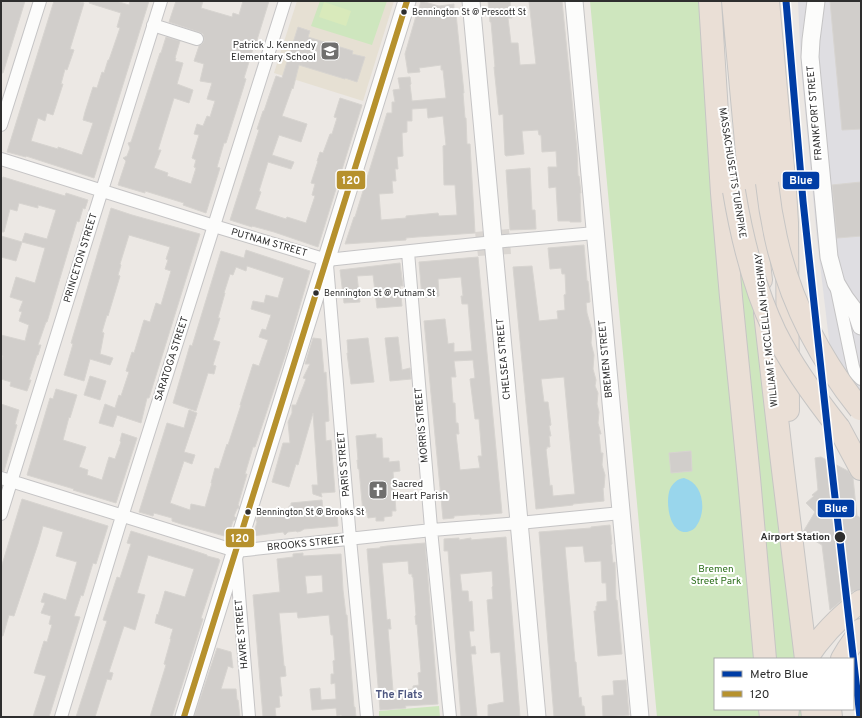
<svg xmlns="http://www.w3.org/2000/svg" width="862" height="718" font-family="Overpass,sans-serif">
  <style>
    .education { fill: #e6e0d3 }
    .airport { fill: #dfdee2 }
    .green { fill: #cee6be }
    .pitch { fill: #d9eabb }
    .plaza { fill: #dad6d2 }
    .water { fill: #99d6ec }
    .building { fill: #d1cecb; stroke: #d7d4d0; fill-rule: evenodd }
    .lines { fill: none; stroke-linecap: round; stroke-linejoin: round }
    .street-casing { stroke: #c5c4c5; stroke-width: 14 }
    .secondary-casing { stroke: #c5c4c5; stroke-width: 19 }
    .highway-casing { stroke: #c6c5c4; stroke-width: 24 }
    .street { stroke: #fcfcfb; stroke-width: 12 }
    .secondary { stroke: #fcfcfb; stroke-width: 17 }
    .highway { stroke: #eadfd6; stroke-width: 22 }
    .highway-bridge-casing { stroke: #c6c5c4; stroke-width: 24; stroke-linecap: butt }
    .highway-bridge { stroke: #eadfd6; stroke-width: 22 }
    .bus-1-casing { stroke: #fff; stroke-width: 9 }
    .bus-1 { stroke: #b6912d; stroke-width: 6 }
    .metro-1-casing { stroke: #fff; stroke-width: 10 }
    .metro-1 { stroke: #003da5; stroke-width: 7 }
    .bus-dot { fill: #2e2e2e; stroke: #fff; stroke-width: 1.5 }
    .labels { text-anchor: middle; dominant-baseline: central; stroke-width: 4; stroke-linejoin: round; paint-order: stroke }
    .bus-label { font-size: 9px; fill: #2e2e2e; stroke: #fff; text-anchor: start }
    .poi-label { font-size: 10px; fill: #2e2e2e; stroke: #fff; text-anchor: end }
    .street-label { font-size: 10px; fill: #2e2e2e; stroke: #fff }
    .stop-label { font-size: 10px; font-weight: bold; fill: #2e2e2e; stroke: #fff; text-anchor: end }
    .park-label { font-size: 10px; fill: #2c6e1b; stroke: #fff }
    .neighbourhood-label { font-size: 11px; font-weight: bold; fill: #4d5680; stroke: #fff }
    .line-badge { stroke: #fff; stroke-width: 1.5 }
    .badge-label { font-size: 11px; text-anchor: middle; font-weight: bold; fill: #fff }
  </style>
  <rect width="100%" height="100%" fill="#ece8e4"/>
  <path class="education" d="M297,1H394L363,101L274,73Z"/>
  <path class="airport" d="M798,1H861V399L832,365L817,239L801,67Z"/>
  <path class="green" d="M320,1H387L372,45L311,26Z
    M590,1H701L719,193L745,190L799,659H715V709H805V717H657Z
    M439,706L440,717H379V711Z"/>
  <path class="pitch" d="M324,2L351,11L346,26L319,17Z"/>
  <path class="plaza" d="M509,229L511,254L478,256L475,232Z"/>
  <path class="water" d="M684,478C703,483 707,510 697,525C695,529 691,531 687,532C669,534 665,501 670,489C673,483 677,479 684,478Z"/>
  <path class="building" d="M3,1H25L3,73H1V8Z
    M54,1H77L84,3L70,49L74,50L67,70L65,69L61,84H63L53,115L47,113L45,121L38,118L31,141L58,149V147L82,155L93,123L83,120L85,112L93,87L97,88L102,72L104,73L108,60H109L120,28L117,27L121,13L89,3L90,1H116L129,5L130,1H149L94,178L26,156V157L7,152Z
    M176,1H203L201,8L232,17L233,13L239,15L243,1H269L257,40L259,41L256,50L253,49L244,78L246,79L243,89L226,143H224L217,167L220,168L206,213L183,205L184,203L145,191V193L118,185L126,161L123,158L127,156L130,148L128,143L131,142L160,53H161L166,37L180,41L175,58H176L175,61L183,63L177,84L193,90L189,103L174,98L158,150H161L154,168L168,173L167,176L191,184L196,168L194,167L196,160L192,158L199,135L194,134L197,124L203,126L207,116L210,117L215,101L207,99L212,83L200,81L204,64L194,61L199,46L202,44L204,41V38L203,34L199,32L169,22Z
    M421,1L439,6L454,4V14H456L464,93H463L465,118H466L467,144H470L475,233L417,237L406,238V240L345,244L354,217H355L387,113H392V102H395L393,90L400,89L398,78L410,77L411,84L410,85L412,101L446,98L443,70H441V65L419,68L420,72L408,73L405,54L416,16H417ZM427,108L428,118L443,116L446,145L443,146L444,185H455L457,215L439,216L438,213L406,216V218L381,220L379,194L393,193L392,181H396L395,169H398L397,157L403,156L402,133L407,132V121H412V109Z
    M488,1H510L512,18H508L511,43H518L520,65L536,64L529,1H562L577,150L578,176H579L581,193H580L581,222H570V221H558L556,187L549,188L548,167H557L556,151L542,152L541,135H539L538,130L522,131L524,154L506,156L505,155L503,114L499,115L494,67H495L491,22H490Z
    M830,1H861V129L842,130Z
    M298,27L310,31L308,37L353,51L352,54L365,57L357,82L345,78V79L299,65L293,89L292,88L282,116L307,124L301,142L279,135L272,155L294,162L291,169L268,162L259,191L261,192L255,209L286,219L287,217L306,223L315,196L312,195L315,184L311,183L318,161H317L320,152L323,153L330,134H332L337,118L334,117L340,98L362,105L318,247L274,232L252,226V227L230,220L256,139L259,130L257,129L263,111H264L269,96L276,76L282,78Z
    M530,168L532,210H535L536,229L510,230L506,170Z
    M3,177L65,196L66,193L88,200L85,209L83,208L79,222L77,221L50,312L47,322H46L38,345H41L38,355H37L29,380H31L27,391L10,386L11,382L1,379V363L3,356L1,355V335L25,341L29,325L19,321L22,312L19,311L23,301L10,297L16,277L35,283L45,248L22,242L25,233L47,239L56,210L38,205V208L19,203L17,211L10,209L4,232H1V182Z
    M861,182V236L837,238L832,185Z
    M111,208L132,215L200,234L149,398H147L141,423L117,415L113,427L99,423L105,404L115,408L119,395L121,396L129,372L126,371L132,352L134,353L144,320L150,322L156,303L161,305L171,271L165,269L168,260L166,259L170,247L129,235L120,264L121,265L118,275L120,276L108,316L107,315L102,332L104,333L100,354L113,358L110,365L90,359L84,381L64,375L73,344L71,343Z
    M1,236L22,242L16,261L1,257Z
    M584,245L587,281H588L590,302L586,303L587,313L592,331L591,343L594,355L593,369L596,380L595,386L598,393L597,404L599,412L598,423L601,434H599L601,453H603L602,465L605,475L604,488H603L604,501L573,504V505L536,509L513,267L532,266L539,321L558,319L557,311L565,310L564,295L566,294L565,274H562L561,268L550,269L548,248ZM564,377L575,494L553,496L552,485L550,486L546,449H547V447H550L549,436H551L549,426L551,425L548,402H544L541,379Z
    M246,250L310,271L287,350L255,447H253L245,474H247L238,505L239,506V508L237,509L234,516L236,518L235,520L233,521L228,537L181,524L172,521V518L154,513L153,516L139,512L167,423L184,428L189,410L197,413L184,452L195,455L192,464L184,461L170,503L190,510L191,504L205,507L212,483H211L215,468L219,469L227,444L228,445L241,405H240L253,364L259,366L268,340L259,337L262,329L266,330L271,315L251,309L253,301L264,303L266,295L278,298L284,278L247,266L246,271L236,267L233,275L230,274L224,293H225L218,318H220L213,340L220,342L213,365L216,366L214,374L208,373L196,411L173,403L190,345L192,346L221,251L244,258Z
    M478,257L502,513L480,515V514L454,516V518L443,519L424,321L445,319L448,344L454,343V352L472,351L470,329L468,304H462L461,296H463L461,277L438,279L439,296L422,298L419,262ZM473,360L475,378L470,379L475,419H479L482,456H478L480,468L460,470L456,434H459L458,423H456L455,403H453L451,377H456L454,361Z
    M400,263L403,286H400L402,306L377,308L373,275L357,276L360,302L344,303L340,270Z
    M398,337L402,370L410,368L411,379L390,381L385,338Z
    M313,338L321,339L324,373L326,372L329,421L325,422L326,441L331,440L335,492L321,493L322,497L313,494L312,485H318L313,413L298,465L296,464L289,487L272,482L283,443H290L288,422L292,413V405H296L306,379L303,378L310,364H305Z
    M368,338L374,382L351,384L347,353H348L347,340Z
    M90,376L106,381L100,400L84,395Z
    M56,389L77,395L70,418L69,417L63,440L86,447L79,467L88,470L87,475L102,480L109,457L115,459L116,456L121,442L120,441L122,433L137,438L116,503L73,490L74,489L27,475L50,398L53,399Z
    M1,404L19,410L15,424L17,425L4,471H1Z
    M376,434V438H382L383,458H389V462L399,461L400,471L393,472L396,511H392V516L384,517V521H376V517L368,518L367,512L363,513L359,469H358L357,460H358L356,436Z
    M691,451L692,471L671,473L669,453Z
    M821,457L848,471L853,478L857,516L861,518V589L853,591L830,610L822,545L803,534V532L815,512L806,503L814,496L812,495L818,490L815,458Z
    M22,499L108,526L96,564L93,563L83,596L81,595L74,616L80,617L49,717H33L46,676L34,673L44,641L47,642L52,625L49,624L51,616L41,613L45,603L41,602L44,593L66,600L77,562L56,556L63,532L43,526L38,544L14,616L9,615L3,636H1V568Z
    M322,500L323,511L337,510L338,526L304,529L301,531L297,532L296,531L288,532L285,535L283,532L253,536L257,522L256,520L258,516L290,512L289,506H291V503Z
    M610,525L612,544L611,545L613,563L615,562L616,600H617L622,654L598,656L594,611H596V606H597V602L607,601L606,583H602L601,561L585,562L583,546L565,547L575,662H576L579,698L581,697L582,706H584L585,715V717H554L539,532L591,528V527Z
    M131,531L198,552L207,555V556L219,559V560H220L201,618L203,619L172,717H150L166,665L164,664L171,639H170L173,629L155,623L157,614L158,615L165,591L185,597L194,569L148,555L137,593L145,595L135,630L124,626L109,672L113,673L111,680L107,679L95,717H76L107,621L103,620L117,577L120,578L131,544L127,543Z
    M506,537L520,717H488V705L504,702L500,652L491,653L487,600L493,599L492,587L493,586L492,571L460,574L462,591H468L469,602L472,601L474,631H469L471,647L475,646L476,654H471L477,717H461L448,551H444V539L459,538V540L471,538V540Z
    M425,543L438,704L405,706L406,708L380,710L367,549L380,548V547L387,546ZM408,561L409,574H412V577H413L416,615L415,616L416,625L417,624L421,672L418,673L419,685L413,686V689L393,691L388,629H391L390,619L387,620L382,563Z
    M303,553V556L341,554L343,590L346,615H347L354,707H355L356,717H342L341,715L337,716L336,708L312,710L310,689L320,688L321,700L336,699L335,683L331,684V674H334L333,661L335,660L333,635H331L329,615L298,618L297,612L279,613L284,666H285L286,676L280,677L282,696H279L280,707L275,708L276,717H263L253,595L280,592L277,559L293,557V554ZM322,575L323,592L307,594L305,576Z
    M217,648L231,652L233,668L228,666L221,689H236L237,700H238L240,717H194Z
    M626,680L629,715L603,717L602,696L614,695L613,681Z"/>
  <g class="lines">
    <defs>
      <path id="street" d="M153,25L197,39
        M1,125L40,1
        M1,159L214,226L327,260L494,242L595,233
        M408,252L432,540L450,717
        M327,265L350,539L367,717
        M837,290L853,367L855,373L861,379
        M1,478L236,551L432,530L519,523L621,513
        M1,514L161,1
        M236,558L249,717
        M61,717L119,526L285,1"/>
      <path id="secondary" d="M471,1L537,717
        M574,1L640,717
        M816,1L811,40L810,57L829,257L836,283L845,298L857,314L861,326
        M184,717L407,1"/>
      <path id="highway" d="M710,1L722,193L731,297L749,478L765,659
        M733,1L748,164L761,280
        M749,1L767,183
        M768,1L785,190L787,223L788,410
        M765,313L782,462L806,659
        M839,428L861,469
        M806,659C821,636 839,617 861,601
        M842,659L848,649L861,630
        M770,709L771,717
        M812,709L813,717
        M830,709L831,717
        M787,717L788,709"/>
    </defs>
    <use href="#street" class="street-casing"/>
    <use href="#secondary" class="secondary-casing"/>
    <use href="#highway" class="highway-casing"/>
    <use href="#street" class="street"/>
    <use href="#secondary" class="secondary"/>
    <use href="#highway" class="highway"/>
    <defs>
      <path id="highway-bridge" d="M767,183C769,202 772,220 776,238C790,301 820,359 860,409
        M734,191C742,239 754,288 775,332C792,366 815,398 839,428"/>
    </defs>
    <use href="#highway-bridge" class="highway-bridge-casing"/>
    <use href="#highway-bridge" class="highway-bridge"/>
    <defs>
      <path id="bus-1" d="M184,717L407,1"/>
    </defs>
    <use href="#bus-1" class="bus-1-casing"/>
    <use href="#bus-1" class="bus-1"/>
    <defs>
      <path id="metro-1" d="M786,1L803,201L831,462L860,717"/>
    </defs>
    <use href="#metro-1" class="metro-1-casing"/>
    <use href="#metro-1" class="metro-1"/>
  </g>
  <defs>
    <symbol id="school-square" viewBox="-11 -11 22 22"><rect x="-9" y="-9" width="18" height="18" rx="4" fill="#706f6e" stroke="#fff"/><path d="M0-5L7-2L0 1L-7-2ZM-4 1L0 2.5L4 1V4Q0 6-4 4Z" fill="#fff"/></symbol>
    <symbol id="church-square" viewBox="-11 -11 22 22"><rect x="-9" y="-9" width="18" height="18" rx="4" fill="#706f6e" stroke="#fff"/><path d="M-1.2-6h2.4v3.5h3.3v2.4h-3.3V6h-2.4V-.1h-3.3v-2.4h3.3Z" fill="#fff"/></symbol>
  </defs>
  <g fill-rule="evenodd">
    <use href="#school-square" x="319" y="40" width="22" height="22"/>
    <use href="#church-square" x="367" y="479" width="22" height="22"/>
  </g>
  <g class="bus-dot">
    <circle cx="404" cy="12" r="3.5"/>
    <circle cx="316" cy="293" r="3.5"/>
    <circle cx="248" cy="512" r="3.5"/>
    <circle cx="840" cy="537" r="6"/>
  </g>
  <g class="labels">
    <g class="bus-label">
      <text x="412" y="12">Bennington St @ Prescott St</text>
      <text x="324" y="293">Bennington St @ Putnam St</text>
      <text x="256" y="512">Bennington St @ Brooks St</text>
    </g>
    <g class="poi-label">
      <text x="316" y="45">Patrick J. Kennedy<tspan x="316" dy="12">Elementary School</tspan></text>
      <text x="392" y="484" text-anchor="start">Sacred<tspan x="392" dy="12">Heart Parish</tspan></text>
    </g>
    <g class="street-label">
      <text transform="translate(815 113) rotate(-95)">FRANKFORT STREET</text>
      <text transform="translate(732 173) rotate(81)">MASSACHUSETTS TURNPIKE</text>
      <text transform="translate(269 243) rotate(16)">PUTNAM STREET</text>
      <text transform="translate(81 258) rotate(-73)">PRINCETON STREET</text>
      <text transform="translate(767 330) rotate(-96)">WILLIAM F. MCCLELLAN HIGHWAY</text>
      <text transform="translate(172 359) rotate(-72)">SARATOGA STREET</text>
      <text transform="translate(504 359) rotate(-95)">CHELSEA STREET</text>
      <text transform="translate(606 359) rotate(-95)">BREMEN STREET</text>
      <text transform="translate(422 425) rotate(-95)">MORRIS STREET</text>
      <text transform="translate(344 464) rotate(-95)">PARIS STREET</text>
      <text transform="translate(306 544) rotate(-6)">BROOKS STREET</text>
      <text transform="translate(242 634) rotate(-95)">HAVRE STREET</text>
    </g>
    <g class="stop-label">
      <text x="830" y="537">Airport Station</text>
    </g>
    <g class="park-label">
      <text x="716" y="569">Bremen<tspan x="716" dy="12">Street Park</tspan></text>
    </g>
    <g class="neighbourhood-label">
      <text x="399" y="695">The Flats</text>
    </g>
  </g>
  <g class="line-badge">
    <rect x="336" y="170" width="30" height="20" rx="4" fill="#b6912d"/>
    <rect x="782" y="171" width="38" height="19" rx="4" fill="#003da5"/>
    <rect x="817" y="499" width="38" height="19" rx="4" fill="#003da5"/>
    <rect x="225" y="528" width="30" height="20" rx="4" fill="#b6912d"/>
  </g>
  <g class="badge-label">
    <text x="351" y="184">120</text>
    <text x="801" y="184">Blue</text>
    <text x="836" y="512">Blue</text>
    <text x="240" y="542">120</text>
  </g>
  <rect width="862" height="718" fill="none" stroke="#2e2e2e" stroke-width="4"/>
  <rect x="714" y="658" width="140" height="52" fill="#ffffff" stroke="#ababab"/>
  <rect x="722" y="671" width="20" height="6" fill="#003da5" stroke="#ababab"/>
  <text x="750" y="678" font-size="12" fill="#2e2e2e">Metro Blue</text>
  <rect x="722" y="691" width="20" height="6" fill="#b6912d" stroke="#ababab"/>
  <text x="750" y="698" font-size="12" fill="#2e2e2e">120</text>
</svg>
